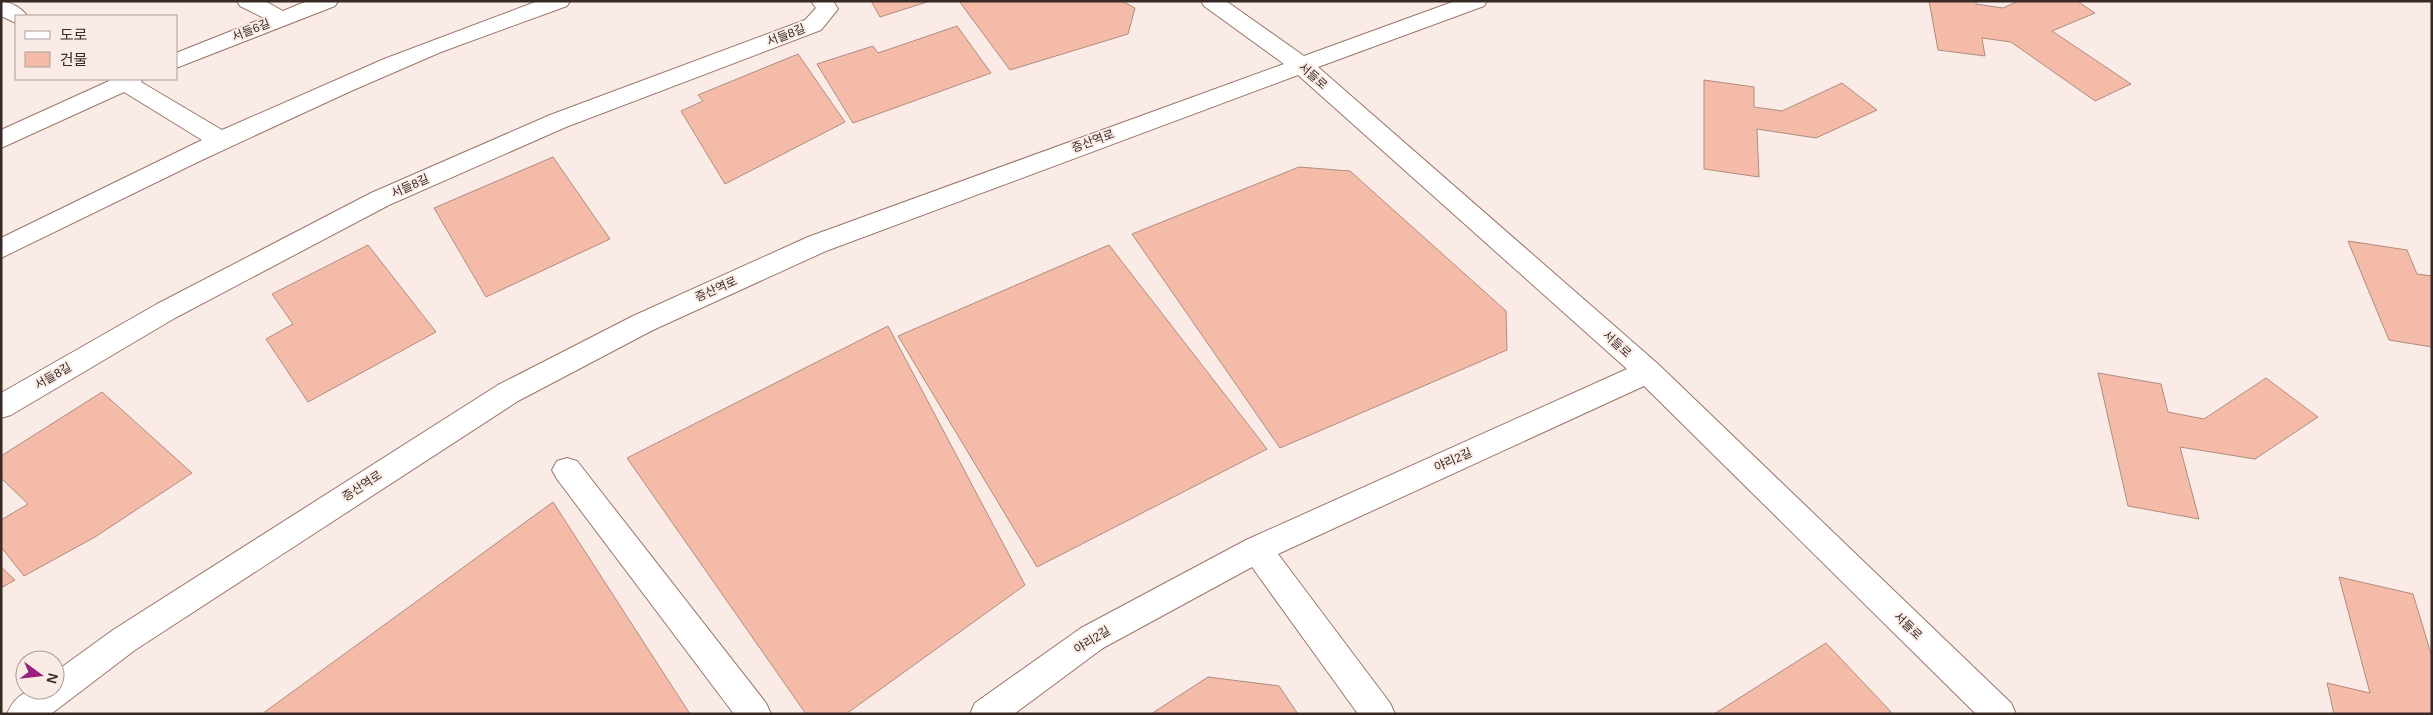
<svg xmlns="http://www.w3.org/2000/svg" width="2433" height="715" font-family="Arial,'Noto Sans KR',sans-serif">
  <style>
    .building { fill: #f4bca8; stroke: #af8c7f }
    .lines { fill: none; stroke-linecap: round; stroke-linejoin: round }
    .minor-casing { stroke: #99776a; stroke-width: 2 }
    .minor { fill: #fff; fill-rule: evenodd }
    .labels { text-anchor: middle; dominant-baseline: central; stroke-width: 4; stroke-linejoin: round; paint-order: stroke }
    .street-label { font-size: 12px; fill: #372923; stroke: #fbebe6 }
  </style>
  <rect width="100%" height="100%" fill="#fbebe6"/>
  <path class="building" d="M871,1H930L880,17Z
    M959,1H1122L1135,8L1128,34L1010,70Z
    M1929,1H1976V4L2003,8L2019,1H2077L2095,13L2052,31L2131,84L2095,101L2011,42L1982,38L1985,56L1938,50Z
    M957,26L991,73L853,123L817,64L873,46L878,53Z
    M798,54L845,122L725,184L681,111L703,101L698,95Z
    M1704,80L1754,87V107L1782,111L1842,83L1877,110L1816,138L1757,129L1759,177L1704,169Z
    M553,157L610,239L486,297L434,208Z
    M1299,167L1350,171L1506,311L1507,350L1280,448L1132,234Z
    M2348,241L2407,250L2417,274L2432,276V347L2389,340Z
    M368,245L436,332L308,402L266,339L293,324L272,294Z
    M1109,245L1267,449L1037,567L898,336Z
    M888,326L1025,585L846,714H806L627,458Z
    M2098,373L2161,384L2168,412L2204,419L2266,378L2318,417L2255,459L2180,447L2199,519L2128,506Z
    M102,392L192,473L95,537L24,576L1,547V520L28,504L1,478V456Z
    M553,502L690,714H262Z
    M1,567L15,580L1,588Z
    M2339,577L2413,594L2432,657V714H2334L2327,683L2370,693Z
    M1826,643L1893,714H1714Z
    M1208,677L1279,686L1298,714H1151Z"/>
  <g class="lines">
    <defs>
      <path id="minor" d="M1,1C11,2 22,8 27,16H16V23L1,16Z
        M237,1H265L283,11L307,1H338L335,6L176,68V53L264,18L240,6Z
        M538,1H570L567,6L441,52L351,91L204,159L1,258V238L202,140L124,92L1,148V130L109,81L108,79H143L141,82L222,130L384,59Z
        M811,1H833L838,9L821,30L566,127L389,205L175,318L11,415L1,418V393L157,304L371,193L550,115L805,20L816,8Z
        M1201,1H1226L1304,56L1455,1H1487L1484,6L1318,67L1658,364L2011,703L2016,714H1976L1644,386L1278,554L1390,703L1395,714H1358L1252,567L1103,648L1014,714H970L975,703L1081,628L1246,540L1627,369L1298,75L826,251L653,330L518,401L135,650L51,714H7C18,689 31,690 55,690V672L113,630L498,385L633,316L808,237L1284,64L1204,6Z
        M567,458L577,461L766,703L771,714H734L557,479L552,470L557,461Z"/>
    </defs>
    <use href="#minor" class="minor-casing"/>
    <use href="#minor" class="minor"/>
  </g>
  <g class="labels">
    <g class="street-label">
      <text transform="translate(251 30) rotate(-22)">서들6길</text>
      <text transform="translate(786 35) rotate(-21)">서들8길</text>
      <text transform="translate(1313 76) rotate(41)">서들로</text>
      <text transform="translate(1093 141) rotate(-20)">증산역로</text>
      <text transform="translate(410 186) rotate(-24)">서들8길</text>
      <text transform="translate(716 289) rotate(-24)">증산역로</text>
      <text transform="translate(1617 344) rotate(42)">서들로</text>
      <text transform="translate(53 376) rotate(-30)">서들8길</text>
      <text transform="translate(1453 460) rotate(-24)">야리2길</text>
      <text transform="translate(362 486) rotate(-33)">증산역로</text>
      <text transform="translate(1908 626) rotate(44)">서들로</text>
      <text transform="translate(1092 640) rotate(-32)">야리2길</text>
    </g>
  </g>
  <rect width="2433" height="715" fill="none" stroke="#372923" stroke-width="5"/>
  <rect x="15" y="15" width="162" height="65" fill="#fbebe6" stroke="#ad9d98"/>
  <rect x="25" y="31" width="25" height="8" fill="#ffffff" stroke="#ad9d98"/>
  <text x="60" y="40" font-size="15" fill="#372923">도로</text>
  <rect x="25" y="52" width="25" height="15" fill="#f4bca8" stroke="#ad9d98"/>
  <text x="60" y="65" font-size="15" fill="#372923">건물</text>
  <g transform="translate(40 675) rotate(105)"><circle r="24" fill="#fbebe6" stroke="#ad9d98"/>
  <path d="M0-4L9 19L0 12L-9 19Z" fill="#98227e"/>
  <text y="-8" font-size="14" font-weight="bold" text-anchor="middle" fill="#372923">N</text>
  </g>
</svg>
